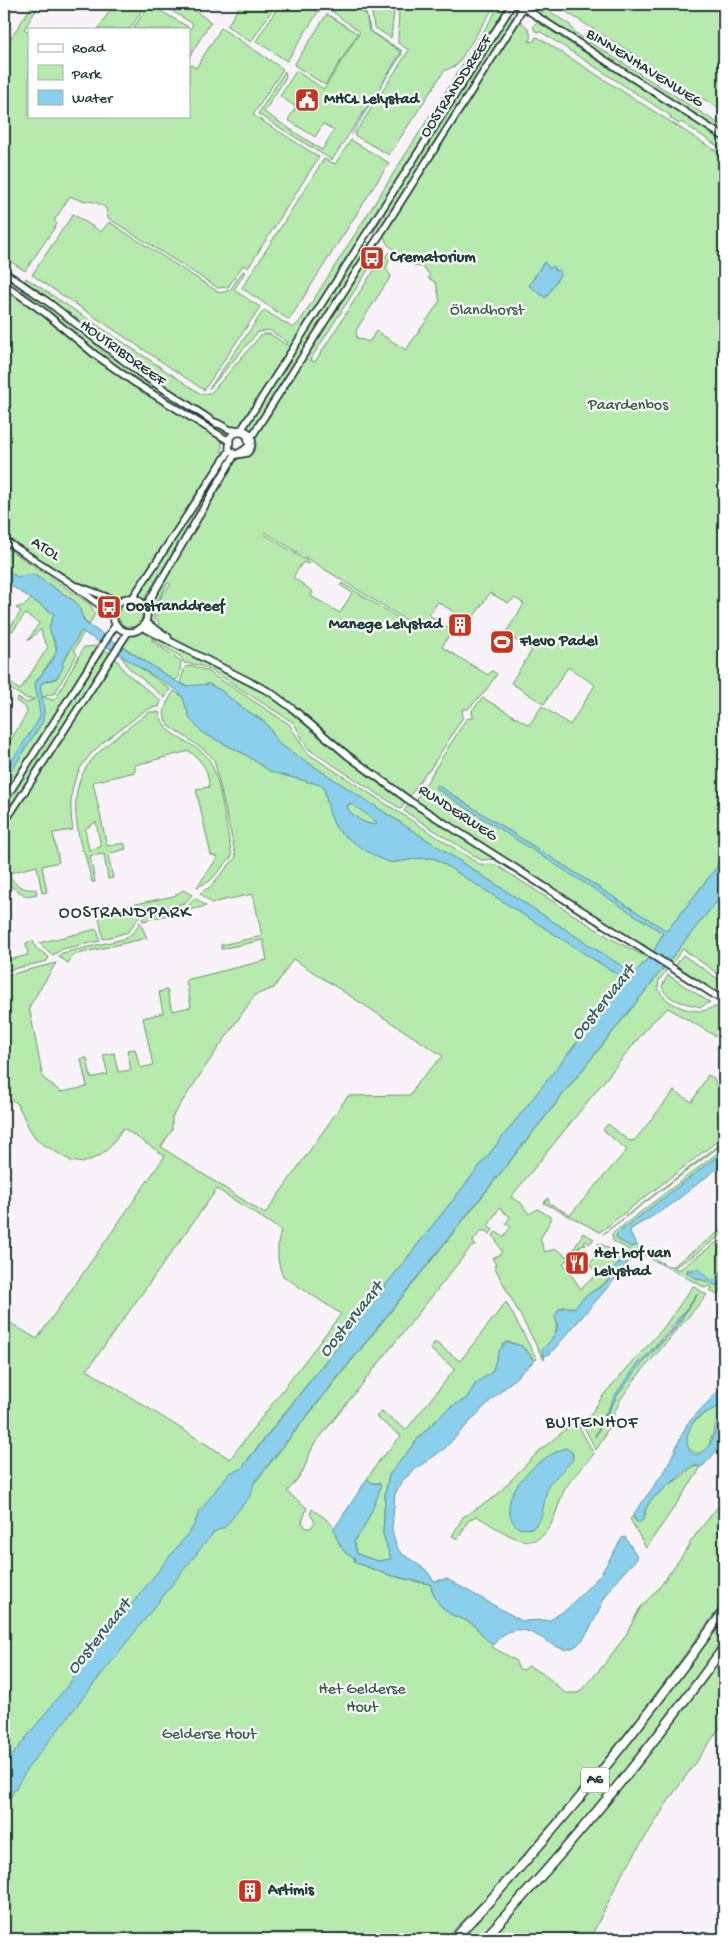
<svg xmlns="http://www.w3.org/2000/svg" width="728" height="1943" font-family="'Gochi Hand',sans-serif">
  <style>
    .green { fill: #b6ebad; stroke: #6a9470; fill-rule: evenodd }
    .water { fill: #8acfeb; stroke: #5f95a2; fill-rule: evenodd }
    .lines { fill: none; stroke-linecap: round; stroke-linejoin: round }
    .stream { stroke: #5f95a2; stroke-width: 1 }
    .secondary-casing { stroke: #1f3d34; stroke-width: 9 }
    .highway-casing { stroke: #1f3d34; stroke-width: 11 }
    .secondary { stroke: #fff; stroke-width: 5.5 }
    .highway { stroke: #fff; stroke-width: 8 }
    .labels { text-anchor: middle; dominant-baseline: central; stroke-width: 4.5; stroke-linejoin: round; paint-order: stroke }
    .shield { fill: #fff; stroke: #627771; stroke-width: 1 }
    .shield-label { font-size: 15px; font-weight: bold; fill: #1f3d34 }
    .street-label { font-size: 16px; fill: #1f3d34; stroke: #fff }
    .poi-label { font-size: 16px; font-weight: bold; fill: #1f3d34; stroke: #fff; text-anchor: start }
    .park-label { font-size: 16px; fill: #3d604c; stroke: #fff }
    .neighbourhood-label { font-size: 18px; letter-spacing: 1px; fill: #1f3d34; stroke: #fff }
    .water-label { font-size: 18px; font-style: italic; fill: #3a6262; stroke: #fff }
  </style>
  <rect width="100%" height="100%" fill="#faf2f9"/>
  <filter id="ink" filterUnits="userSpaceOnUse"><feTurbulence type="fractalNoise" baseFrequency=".02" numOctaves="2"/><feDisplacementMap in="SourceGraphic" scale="10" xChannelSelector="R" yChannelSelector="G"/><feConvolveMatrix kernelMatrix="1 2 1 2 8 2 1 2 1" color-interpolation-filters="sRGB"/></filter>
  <g filter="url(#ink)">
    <path class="green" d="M33,4H40L24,29L27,31L29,30V116H189V64L196,68L221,28L283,69L253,115L319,157L248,268L243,265L228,287L218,288L108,218L106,208C93,198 82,203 70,196L54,221L57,224L25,271L4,257V49Z
      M114,4H146L130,29H98Z
      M149,4L188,27L187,29H133Z
      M161,4H185L211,22L189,57V31L193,24Z
      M241,4H276L251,42L227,26Z
      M280,4H311L320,9L287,61L256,41Z
      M332,4H347L366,14L371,32L401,50L402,54L332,160L258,114L285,71L286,77L264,112L322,150L334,130L323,124L315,137L288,120L296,107L280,96L296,71L324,89L360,32L329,9Z
      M361,4H395L391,38L374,27L372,13Z
      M399,4H488L494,7L457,65L444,71L389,155L354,135L409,50L398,43Z
      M554,4H724V112Z
      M496,7L505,11L503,15L241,426L228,427L107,346L50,299L25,281L26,278L201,394L211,393L262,334H270L287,345L288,342L269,330L258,332L209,389L264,310L293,328L300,321L495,13L494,10Z
      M546,9L570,25L574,32L724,127V134L540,14Z
      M327,14L358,34L325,85L294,65Z
      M507,14L513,18L376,235L374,231L430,136Z
      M519,22C528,25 533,33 529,42L534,41L536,37L539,38L724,156V858L667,931L437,785L663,933L654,951L634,974L287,749L280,745L266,723L237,704L222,691L209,684L191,687L180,683L185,667L193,666L207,671L289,724L307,753L479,864L496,865L610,938L642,955L648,948L643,944L641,945L445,820L419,803L417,798L466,719L473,718L472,710L483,698L529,725L542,706L570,725L595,685L568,667L544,704L511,683L532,650L505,634L524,604L515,598L508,603L490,593L470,622L438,602L429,615L452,630L442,647L488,675L492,671L497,674L484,693L468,709H462L463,717L429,771H427L410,796L362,763L300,712L179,644L158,629C160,624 158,623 157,617C155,605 162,593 171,585L168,583L154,607L155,627L150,623L148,607L236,461C248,448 253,458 254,435L352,282L375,250L385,249L368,270L310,360L315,362L370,276L389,252L391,255L386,269L391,276L358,327L356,331L357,338L369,342L376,331L406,350L440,301L436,283L428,278L430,275L423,267L415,266L388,245L383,235ZM544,262L549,268L554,267L555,271H557L546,298L529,285ZM265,532L406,620L405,622L342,583L340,585L352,593L340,613L311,596L313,592L293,577L303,562L308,564L309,562L264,534Z
      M537,22L724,141V150L681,122L679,124L670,118L671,116L541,32L535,31L533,26Z
      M351,140L389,163L289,320L242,288L324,159L335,164Z
      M73,214L101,232L109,222L220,293L230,290L243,271L245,272L234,290L260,307L204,390L32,275Z
      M366,242L372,243L252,432L246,427Z
      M4,288L47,318L104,366L218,437L222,442V456L131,595H120L116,597L84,587L4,536Z
      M25,288L53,308L106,354L189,406L226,433L224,435L111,362L22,291Z
      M230,455L232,456L143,601L138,597Z
      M4,546L90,604L95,614L89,625C80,619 82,606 73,600L33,574L17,577L4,568Z
      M31,599L54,614L49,627L57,652L35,683L42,697L40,686L43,682L56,679L62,664L81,631L84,632L74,650L77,654L55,693L43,697L52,700L56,698L84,647L99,646L4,795V751L27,713L26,708L16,701L18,698L27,703L35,699H27L7,687L10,683L20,690L48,647L43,638L41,629L28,641L39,623L25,614L13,631L9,629L21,611L16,608L25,605Z
      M118 615a12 12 0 1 1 24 0a12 12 0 1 1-24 0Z
      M144,631L152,633V641L181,661L179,677L175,681L121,645L129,635Z
      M154,635C196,662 245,676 285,706C326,736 361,777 406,801L401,809L307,748L294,723L214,672L199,665L184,663L181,657L153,640Z
      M105,650L110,653L4,816V810L12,794Z
      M119,653L170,689L165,698L129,668Z
      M114,656L125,672L161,701L159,707C145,707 137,717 126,725C84,755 64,775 73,830L53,833L59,862L42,866L47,892L42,893L37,866L9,873C13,885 24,891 36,889L37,894L26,896L4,882V828Z
      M174,691L182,696L203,733L246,755L272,772L321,785L324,788C327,800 329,815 335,826C340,835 379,860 390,862C405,863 420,855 436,859L627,980L248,1459L253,1485L724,892V978L683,949L659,980L658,988C664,1003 685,1011 701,1011C707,1011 711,1007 717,1007L724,1011V1041L668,1008L650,1024L511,1197L521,1203L529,1214L538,1209L552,1218L540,1239L545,1252L556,1249L569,1258L583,1233L594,1239L589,1244L586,1241L584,1242L586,1246L583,1244L578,1248L580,1251L563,1263L581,1289L597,1274L589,1264L594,1259L599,1243L630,1260L628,1263L623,1261C614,1267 614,1276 606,1282C595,1291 584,1294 576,1307H562L558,1310L556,1330L554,1338L547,1346L544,1360L494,1266L496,1265L492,1258L499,1255L502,1252L493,1235L496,1232L503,1237L511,1227L506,1223L510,1217L499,1208L488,1226L493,1230L489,1235L487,1231H481L473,1241L475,1246L471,1247L313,1446L302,1473L287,1492L307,1508L302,1522L306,1528H311L315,1522L310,1514L312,1509C318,1514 331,1521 334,1528C340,1539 339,1554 354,1557V1561C377,1573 404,1580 430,1584C433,1594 440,1609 452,1615C460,1619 466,1619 474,1625C480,1631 486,1641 493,1645L492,1647L515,1660L519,1669L523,1670L529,1666L545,1675L565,1693H578L603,1666L626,1635L640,1608L658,1589L690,1545V1542L724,1499V1601L644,1710L571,1801L495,1888L445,1939H4V1319L37,1339L165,1156L123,1128L110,1147L101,1155L83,1163L71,1161L38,1141L30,1130L17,1103L4,1095V976L56,963L29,1007L43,1078L61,1092L87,1087L81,1059L87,1058L91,1078L108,1074L103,1055L114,1053L118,1072L131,1070L127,1050L135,1049L140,1068L153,1065L143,1018L163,1013L159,992L167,990L172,1011L191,1007L186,980L267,960L263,940L221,949V945L262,936L253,894L211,903L200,893L210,887L236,857L214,759L203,749L168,725C160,712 167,702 174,691ZM293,959L443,1056L417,1083L411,1095L348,1096L265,1214L161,1147L172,1130V1117L210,1060L255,995L274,988ZM217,1189L281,1230C277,1244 276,1262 283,1276L341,1314L230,1459L87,1370Z
      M149,712H159C166,740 192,739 208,758C220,774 227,834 232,856L210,881L197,887L218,857L211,855L196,789L209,787C209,770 202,761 189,751L135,765V772L93,782L107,846L124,843L126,849L108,854L113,878L108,879L104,854L90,856L95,882H92L84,851L82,850C62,769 91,757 149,712ZM96,822L101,847L89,850L85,829Z
      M353,803L376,821L377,824C368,827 349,815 347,806Z
      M409,803L496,859L481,860L404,811Z
      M183,890L192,895L185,903L143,912L128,932L103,939L98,912L174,896Z
      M195,898L206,906L143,921L142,919L147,915L188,906Z
      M140,922L147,938L73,955L68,963L58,956L62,953L124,939L134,932Z
      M97,929L100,941L62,949L53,955L39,943Z
      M33,941L36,948L49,957L47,961L4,971V961L28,955L26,943Z
      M683,955L724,983V997L676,965Z
      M668,975L709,1002H710L701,1007C689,1004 665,1001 662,986Z
      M708,1075L714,1078L717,1087L724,1086V1136L600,1232L544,1203L548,1198L549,1203L570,1215L627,1150L603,1130L608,1124L629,1141L635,1140L674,1091L692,1102Z
      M724,1141V1143L603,1234Z
      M724,1148V1151L616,1235L617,1239L631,1247L637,1245L640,1249L645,1248L635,1253L613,1241L612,1234Z
      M724,1228V1233L690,1258L674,1267L679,1270L717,1242L724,1241L723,1267L716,1280L708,1279L693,1269L687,1270L697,1279L714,1282L717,1286L724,1277V1285L717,1295L710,1290L712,1287L709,1285L706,1288L644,1255L646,1253L667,1266H673Z
      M693,1286L707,1295L635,1379L620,1400L603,1439L596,1450L583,1425L605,1393L664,1327ZM696,1295L677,1326L639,1367L617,1396L595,1437C616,1380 663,1343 696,1295Z
      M506,1302L537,1359L534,1361C529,1349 519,1343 506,1342L503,1344L492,1372L476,1383L466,1399L449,1408L421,1435L389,1475L385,1495L383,1534L391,1559L378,1561L357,1554L354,1540C366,1525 378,1502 379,1483H372L367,1479L379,1461L401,1436L376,1417L382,1411L406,1430L455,1369L430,1349L435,1342L460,1361Z
      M724,1405V1414L716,1424L708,1448L699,1453C680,1452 685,1429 696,1420C704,1413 714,1408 724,1405Z
      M576,1421L594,1454C584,1465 574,1475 566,1487C556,1503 554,1541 528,1541C515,1542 488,1522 476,1516L468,1521L458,1539L452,1536L463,1517L495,1497L538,1452ZM566,1448L573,1454C573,1465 558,1472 551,1480C543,1491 541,1511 536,1525L529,1529L551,1455Z
      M692,1466L700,1467L697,1474L646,1548L630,1519L633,1516L634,1519L645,1516C645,1491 681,1484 692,1466Z
      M724,1614V1641L680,1702L582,1826L478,1939H456L500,1893Z
      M724,1654V1722L671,1797L622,1874L590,1939H487L631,1775Z"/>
    <path class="water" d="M544,262L549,268L553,266L555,271L560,270V275L546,298L529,286Z
      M4,568L17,577L33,574L73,600L78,604L84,622L172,679L185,686L209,684L222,691L237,704L266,723L280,745L287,749L634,974L654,951L663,933L435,788L437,785L667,931L724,858V892L255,1481L250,1496L225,1527L214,1532L204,1544L27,1769L10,1798L4,1815V1767L14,1753L193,1527L199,1512L229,1473L241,1469L626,980L436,859C420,855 405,863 390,862C379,861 340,835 335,826C329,816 327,800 324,788L321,785L271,772L246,755L203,733L190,719L182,696L178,691L81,631L62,664L64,666L57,678L43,682L40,686L44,709L43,721L4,783V773L39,719L40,715L35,683L54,658L57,647L49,628L54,614L4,581ZM350,803L376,821L377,824C368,827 349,815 347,806Z
      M724,1151V1163L668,1207L631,1229L630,1233L637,1245L631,1247L617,1239L616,1236L618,1233Z
      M724,1257V1277L717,1286C709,1280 696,1281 686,1272L699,1269L708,1279L715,1280L722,1273Z
      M621,1262H626L627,1265L550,1354L543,1356L542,1350C550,1341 562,1331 555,1317C559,1303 566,1310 576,1307C584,1293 597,1291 607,1282C614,1276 612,1266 621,1262Z
      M698,1294L677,1326L639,1367L617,1396L595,1437L615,1395L637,1365L669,1333Z
      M506,1342L522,1346L534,1361L486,1405L444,1449L412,1472L402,1481L395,1494L392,1529L396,1546L401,1553L426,1570L434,1581L447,1579L522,1621L550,1620L567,1609L601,1574L622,1538L625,1537L637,1556V1559C627,1568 615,1582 607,1594C598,1608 587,1646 569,1649C549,1653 523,1607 493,1645C486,1641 480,1631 474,1625C466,1619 460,1619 452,1615C440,1609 433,1595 430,1584L393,1576L356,1563L354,1557C342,1555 337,1540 334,1529L367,1479L372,1483L381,1484C381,1491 368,1520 363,1529C360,1534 356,1537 354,1542L357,1554L378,1561L391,1559L383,1534L385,1495L389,1475L421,1435L449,1408L466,1399L476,1383L492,1372L499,1351Z
      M724,1385V1405C714,1409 701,1413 694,1422C679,1440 691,1466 707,1449C714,1441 715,1425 724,1414C724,1443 723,1445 703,1466H692L651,1500L645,1510L644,1519L640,1522H636L633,1515L666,1469L687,1424Z
      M566,1448L572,1452L573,1460L548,1485L541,1518L533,1528L520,1529C486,1503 539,1455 566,1448Z"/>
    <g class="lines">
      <path class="stream" d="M352,4L366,13L369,31L401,52L352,134"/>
      <defs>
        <path id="secondary" d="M518,4L724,137
          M4,272L48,302L141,374L217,424
          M4,284L44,312L93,353L135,383L229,441
          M240,432L507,13L512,5L518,4
          M252,436L517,19L521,10L518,4
          M4,540L72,584L113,615
          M78,586L120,602
          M113 615a17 17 0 1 1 34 0a17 17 0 1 1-34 0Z
          M132,599L230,450
          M145,608L234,456C240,451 246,451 249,444L247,436C242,431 235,432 230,437L229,449L236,455L247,453C254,446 255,433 243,430C239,428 235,431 231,430C225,428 221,424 215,422
          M145,622L168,637
          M142,627L270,692L293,709L347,755L410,801L724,1001
          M4,801L116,624
          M4,823L128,632"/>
        <path id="highway" d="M454,1939C552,1836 641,1727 724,1611
          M484,1939C570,1847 650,1750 724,1647"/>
      </defs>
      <use href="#secondary" class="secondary-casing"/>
      <use href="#highway" class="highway-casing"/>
      <use href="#secondary" class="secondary"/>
      <use href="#highway" class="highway"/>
    </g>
  </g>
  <defs>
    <symbol id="civic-square" viewBox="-11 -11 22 22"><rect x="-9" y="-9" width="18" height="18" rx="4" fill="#c8321e" stroke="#fff"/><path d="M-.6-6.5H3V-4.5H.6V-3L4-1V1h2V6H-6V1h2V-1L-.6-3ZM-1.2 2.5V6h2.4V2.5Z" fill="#fff"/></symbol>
    <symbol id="bus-square" viewBox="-11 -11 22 22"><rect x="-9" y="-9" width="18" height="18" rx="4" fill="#c8321e" stroke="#fff"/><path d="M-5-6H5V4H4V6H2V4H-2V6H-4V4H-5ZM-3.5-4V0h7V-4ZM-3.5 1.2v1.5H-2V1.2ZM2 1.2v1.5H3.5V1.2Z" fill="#fff"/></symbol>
    <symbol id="building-square" viewBox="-11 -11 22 22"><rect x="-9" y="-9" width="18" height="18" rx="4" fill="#c8321e" stroke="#fff"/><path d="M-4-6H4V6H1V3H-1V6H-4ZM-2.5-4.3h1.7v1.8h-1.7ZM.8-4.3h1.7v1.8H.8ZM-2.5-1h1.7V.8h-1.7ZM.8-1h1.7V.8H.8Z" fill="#fff"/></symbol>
    <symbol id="stadium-square" viewBox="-11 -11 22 22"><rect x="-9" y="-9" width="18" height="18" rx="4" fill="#c8321e" stroke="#fff"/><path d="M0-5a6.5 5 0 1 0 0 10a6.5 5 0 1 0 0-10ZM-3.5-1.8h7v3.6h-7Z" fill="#fff"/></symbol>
    <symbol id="restaurant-square" viewBox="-11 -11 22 22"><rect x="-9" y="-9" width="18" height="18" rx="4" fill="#c8321e" stroke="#fff"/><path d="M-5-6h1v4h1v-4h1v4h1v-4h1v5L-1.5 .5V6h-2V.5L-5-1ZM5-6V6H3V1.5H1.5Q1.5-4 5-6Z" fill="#fff"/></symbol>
  </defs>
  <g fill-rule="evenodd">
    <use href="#civic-square" x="293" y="86" width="28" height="28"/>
    <use href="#bus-square" x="358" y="244" width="28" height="28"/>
    <use href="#bus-square" x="95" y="593" width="28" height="28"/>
    <use href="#building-square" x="446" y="611" width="28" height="28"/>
    <use href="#stadium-square" x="488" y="628" width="28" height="28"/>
    <use href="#restaurant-square" x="563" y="1249" width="28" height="28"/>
    <use href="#building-square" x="236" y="1877" width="28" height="28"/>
  </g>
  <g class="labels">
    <rect class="shield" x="581" y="1767.5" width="28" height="25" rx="4"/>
    <g class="shield-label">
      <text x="595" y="1780">A6</text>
    </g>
    <g class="street-label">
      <text transform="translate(644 69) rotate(32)">BINNENHAVENWEG</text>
      <text transform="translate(457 87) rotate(-57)">OOSTRANDDREEF</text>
      <text transform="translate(122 354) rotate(36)">HOUTRIBDREEF</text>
      <text transform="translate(45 550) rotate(33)">ATOL</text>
      <text transform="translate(457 814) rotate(33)">RUNDERWEG</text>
    </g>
    <g class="poi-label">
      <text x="324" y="100">MHCL Lelystad</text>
      <text x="390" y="258">Crematorium</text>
      <text x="126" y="607">Oostranddreef</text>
      <text x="442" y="625" text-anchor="end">Manege Lelystad</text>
      <text x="520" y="642">Flevo Padel</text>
      <text x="594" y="1254">Het hof van<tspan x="594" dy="18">Lelystad</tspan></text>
      <text x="268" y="1891">Artimis</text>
    </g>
    <g class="park-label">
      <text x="487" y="311">Ölandhorst</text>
      <text x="628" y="406">Paardenbos</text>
      <text x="362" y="1690">Het Gelderse<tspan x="362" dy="18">Hout</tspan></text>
      <text x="209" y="1735">Gelderse Hout</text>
    </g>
    <g class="neighbourhood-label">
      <text x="125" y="913">OOSTRANDPARK</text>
      <text x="592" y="1423">BUITENHOF</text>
    </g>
    <g class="water-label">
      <text transform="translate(604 1003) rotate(-51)">Oostervaart</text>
      <text transform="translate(352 1320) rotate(-51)">Oostervaart</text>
      <text transform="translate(100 1637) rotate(-51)">Oostervaart</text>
    </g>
  </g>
  <rect width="728" height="1943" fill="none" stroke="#fff" stroke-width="20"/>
  <rect x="10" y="10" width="708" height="1923" fill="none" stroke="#1f3d34" stroke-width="2" filter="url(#ink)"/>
  <rect x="28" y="28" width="162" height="90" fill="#ffffff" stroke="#a5b1ae"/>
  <rect x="38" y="44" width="25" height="8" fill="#ffffff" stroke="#a5b1ae"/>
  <text x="72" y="52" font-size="15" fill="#1f3d34">Road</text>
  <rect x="38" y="65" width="25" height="15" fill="#b6ebad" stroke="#a5b1ae"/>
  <text x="72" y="78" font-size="15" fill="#1f3d34">Park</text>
  <rect x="38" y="90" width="25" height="15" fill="#8acfeb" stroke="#a5b1ae"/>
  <text x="72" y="102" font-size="15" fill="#1f3d34">Water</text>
</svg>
